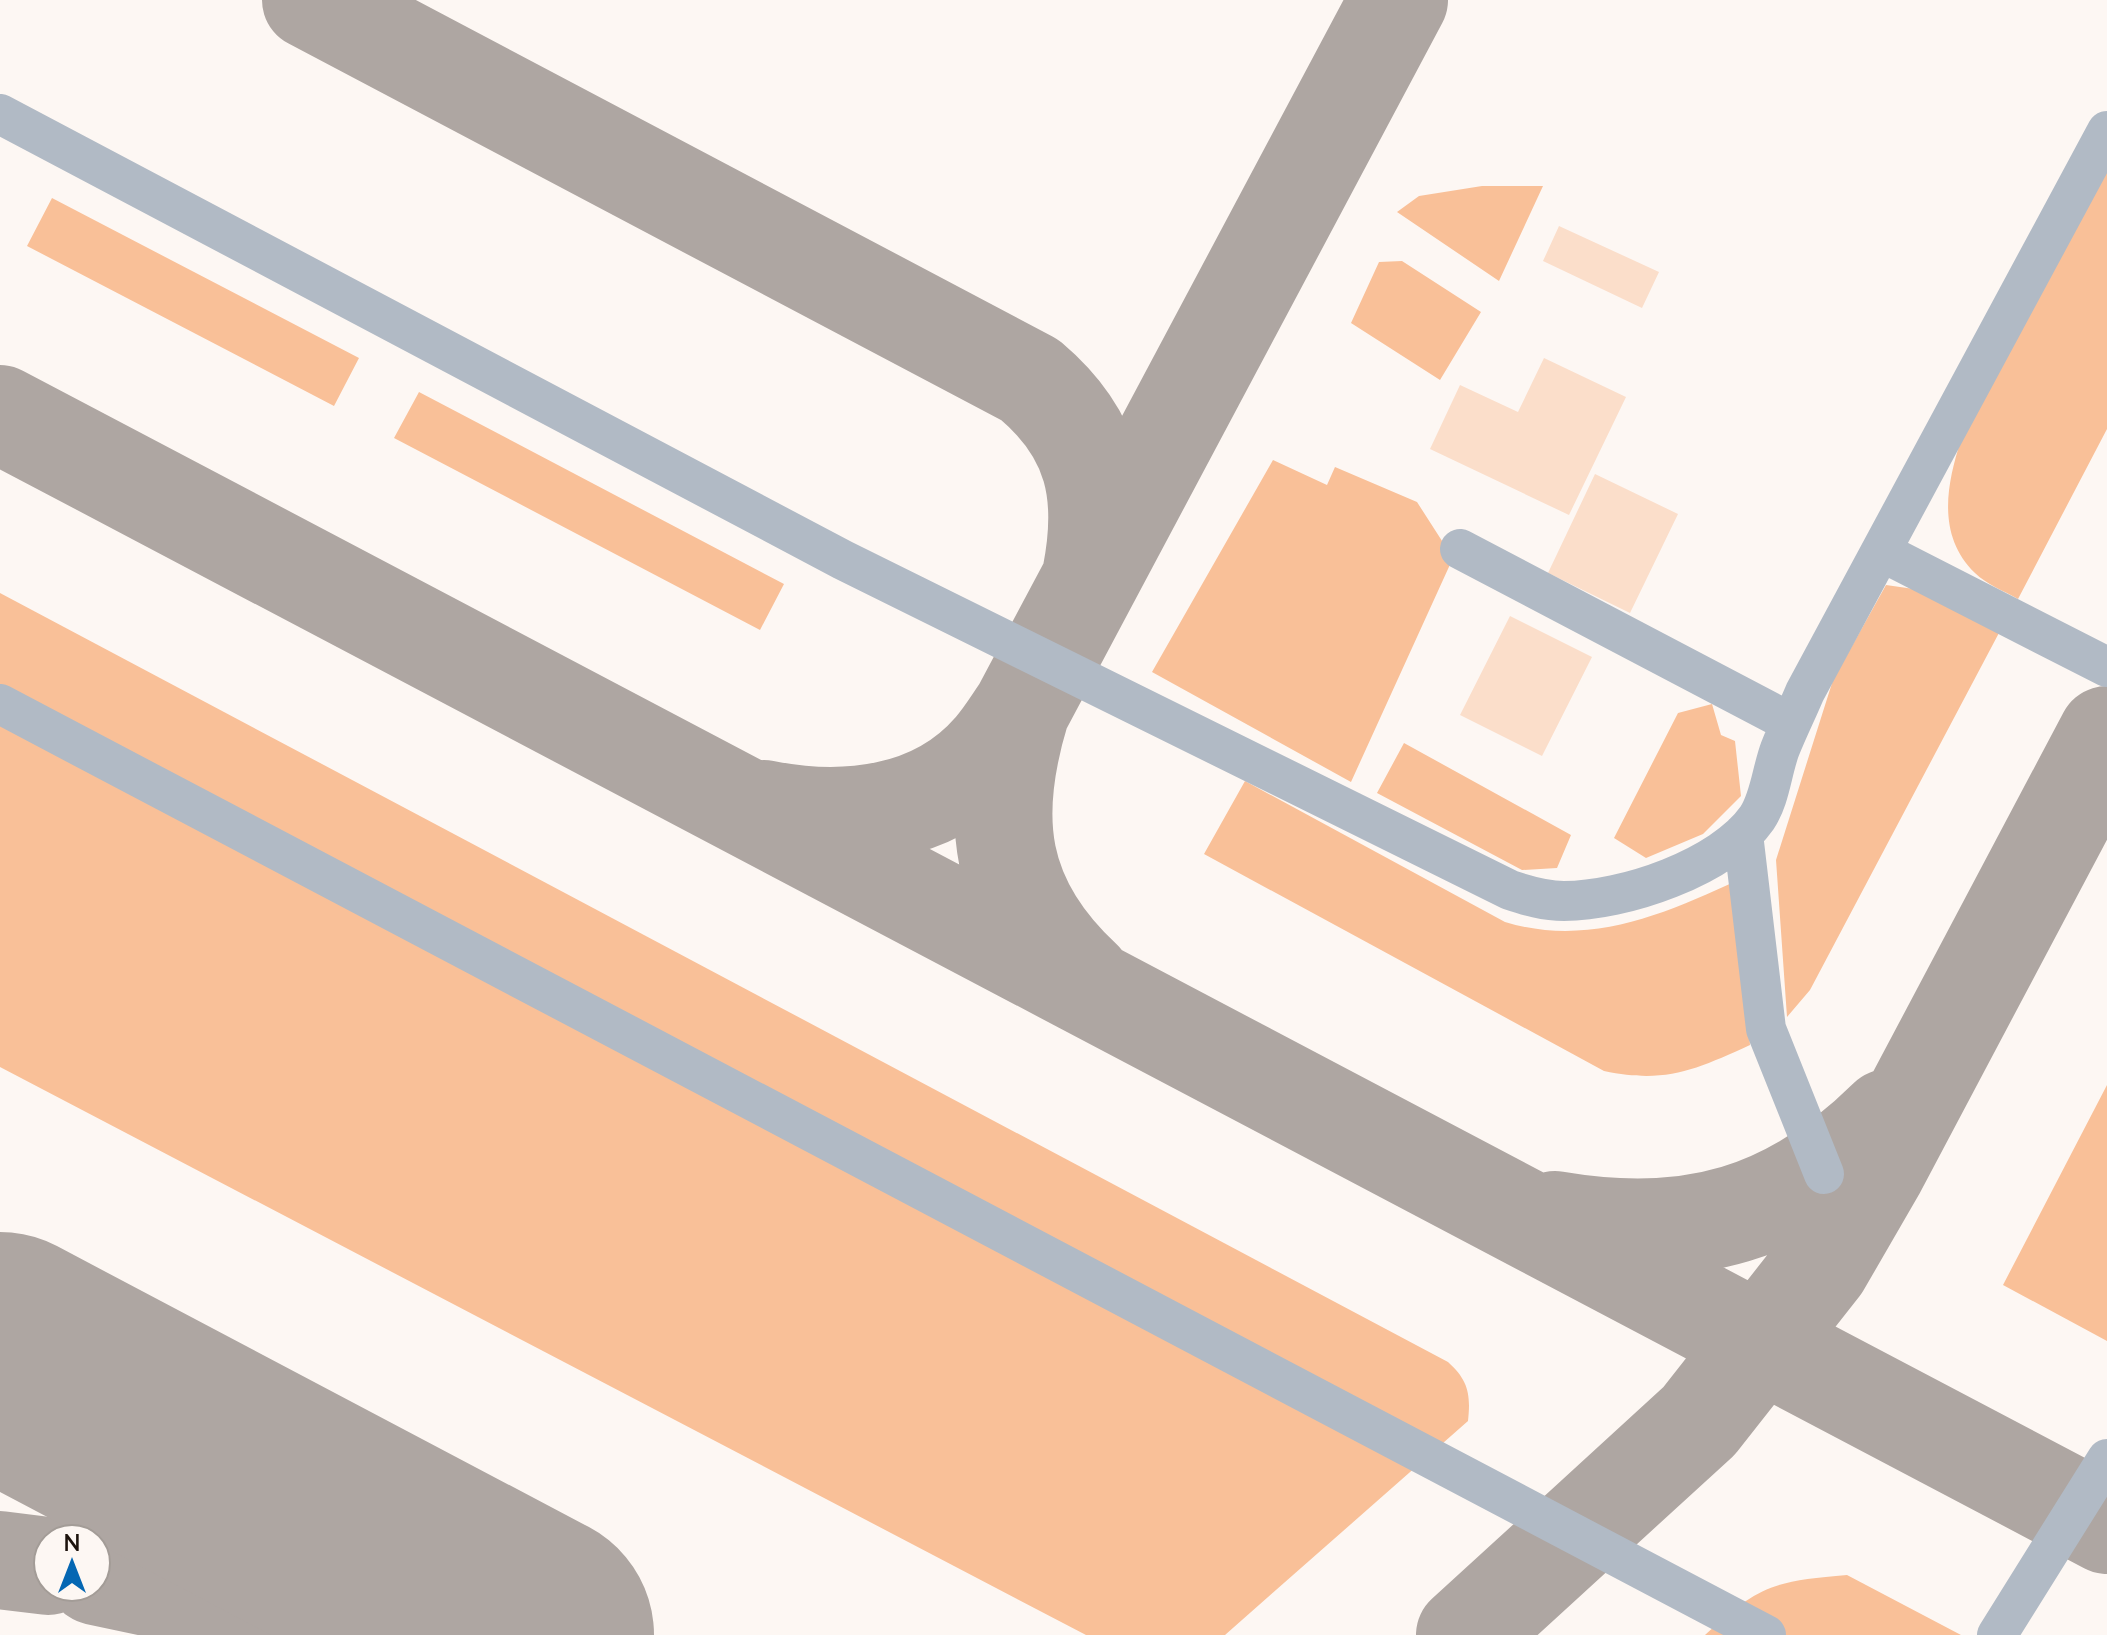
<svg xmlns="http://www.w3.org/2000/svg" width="2107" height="1635" font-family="Lato,sans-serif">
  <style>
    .green { fill: #f9c098 }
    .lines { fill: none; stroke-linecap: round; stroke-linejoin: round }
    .taxiway { stroke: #aea6a2; stroke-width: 98 }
    .runway { stroke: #aea6a2; stroke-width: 244 }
    .building { fill: #fbdeca }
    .minor { stroke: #b1bac5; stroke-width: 40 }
  </style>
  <rect width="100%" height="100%" fill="#fdf7f3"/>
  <path class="green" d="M2107,165V429L2018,599C2004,591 1986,584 1975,573C1937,536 1946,486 1961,440Z
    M1482,186H1543L1499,281L1397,212L1419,196Z
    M52,198L359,358L334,406L27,246Z
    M1402,261L1481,312L1440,380L1351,323L1379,262Z
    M419,392L784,584L760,630L394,438Z
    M1273,460L1327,485L1335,467L1417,502L1453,558L1351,782L1152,672Z
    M1886,585L1914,589L2000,631L1810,990L1787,1017L1776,860L1833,680Z
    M0,593L1448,1362C1468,1380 1471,1394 1468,1421L1225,1635H1086L0,1067Z
    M1712,704L1721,735L1735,741L1741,796L1703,834L1646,858L1614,838L1678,713Z
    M1404,743L1571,835L1557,868L1522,870L1377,793Z
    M1245,781L1505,922C1588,947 1663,915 1738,880L1750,1045C1695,1070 1665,1084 1604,1071L1204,854Z
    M2107,1085V1341L2003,1285Z
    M1847,1575L1961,1635H1705C1759,1585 1775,1581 1847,1575Z"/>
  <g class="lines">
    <path class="taxiway" d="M311,0L1030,380C1095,435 1107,495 1091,576
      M0,414L2107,1525
      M1021,710C988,818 997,900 1083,980
      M764,809C844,825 935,816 992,750C1003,738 1012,723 1021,710L1399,0
      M1555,1220C1690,1243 1790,1215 1888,1118
      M0,1560L48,1566
      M96,1576L373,1635
      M1465,1635L1699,1421L1821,1266L1876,1171L2107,735"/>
    <path class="runway" d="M0,1354L532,1635"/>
  </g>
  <path class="building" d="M1559,226L1659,272L1642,308L1543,261Z
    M1544,358L1626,397L1569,515L1430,449L1460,385L1518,412Z
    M1595,474L1678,514L1630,613L1548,573Z
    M1510,616L1592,657L1542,756L1460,715Z"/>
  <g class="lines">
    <path class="minor" d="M0,114L843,560L1510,890C1528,896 1545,901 1564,901C1623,901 1722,868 1757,818C1770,799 1772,770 1780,749C1788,729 1797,711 1805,692L2107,131
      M1460,549L1791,723
      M1882,552L2107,667
      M0,704L1766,1635
      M1743,834L1766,1029L1824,1174
      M1997,1635L2107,1459"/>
  </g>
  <g transform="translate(72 1563)"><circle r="38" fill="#fdf7f3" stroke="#a39c97" stroke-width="2"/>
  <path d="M0-6L14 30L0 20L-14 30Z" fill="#0567b3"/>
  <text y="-12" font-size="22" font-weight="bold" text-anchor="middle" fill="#1d130d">N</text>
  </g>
</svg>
